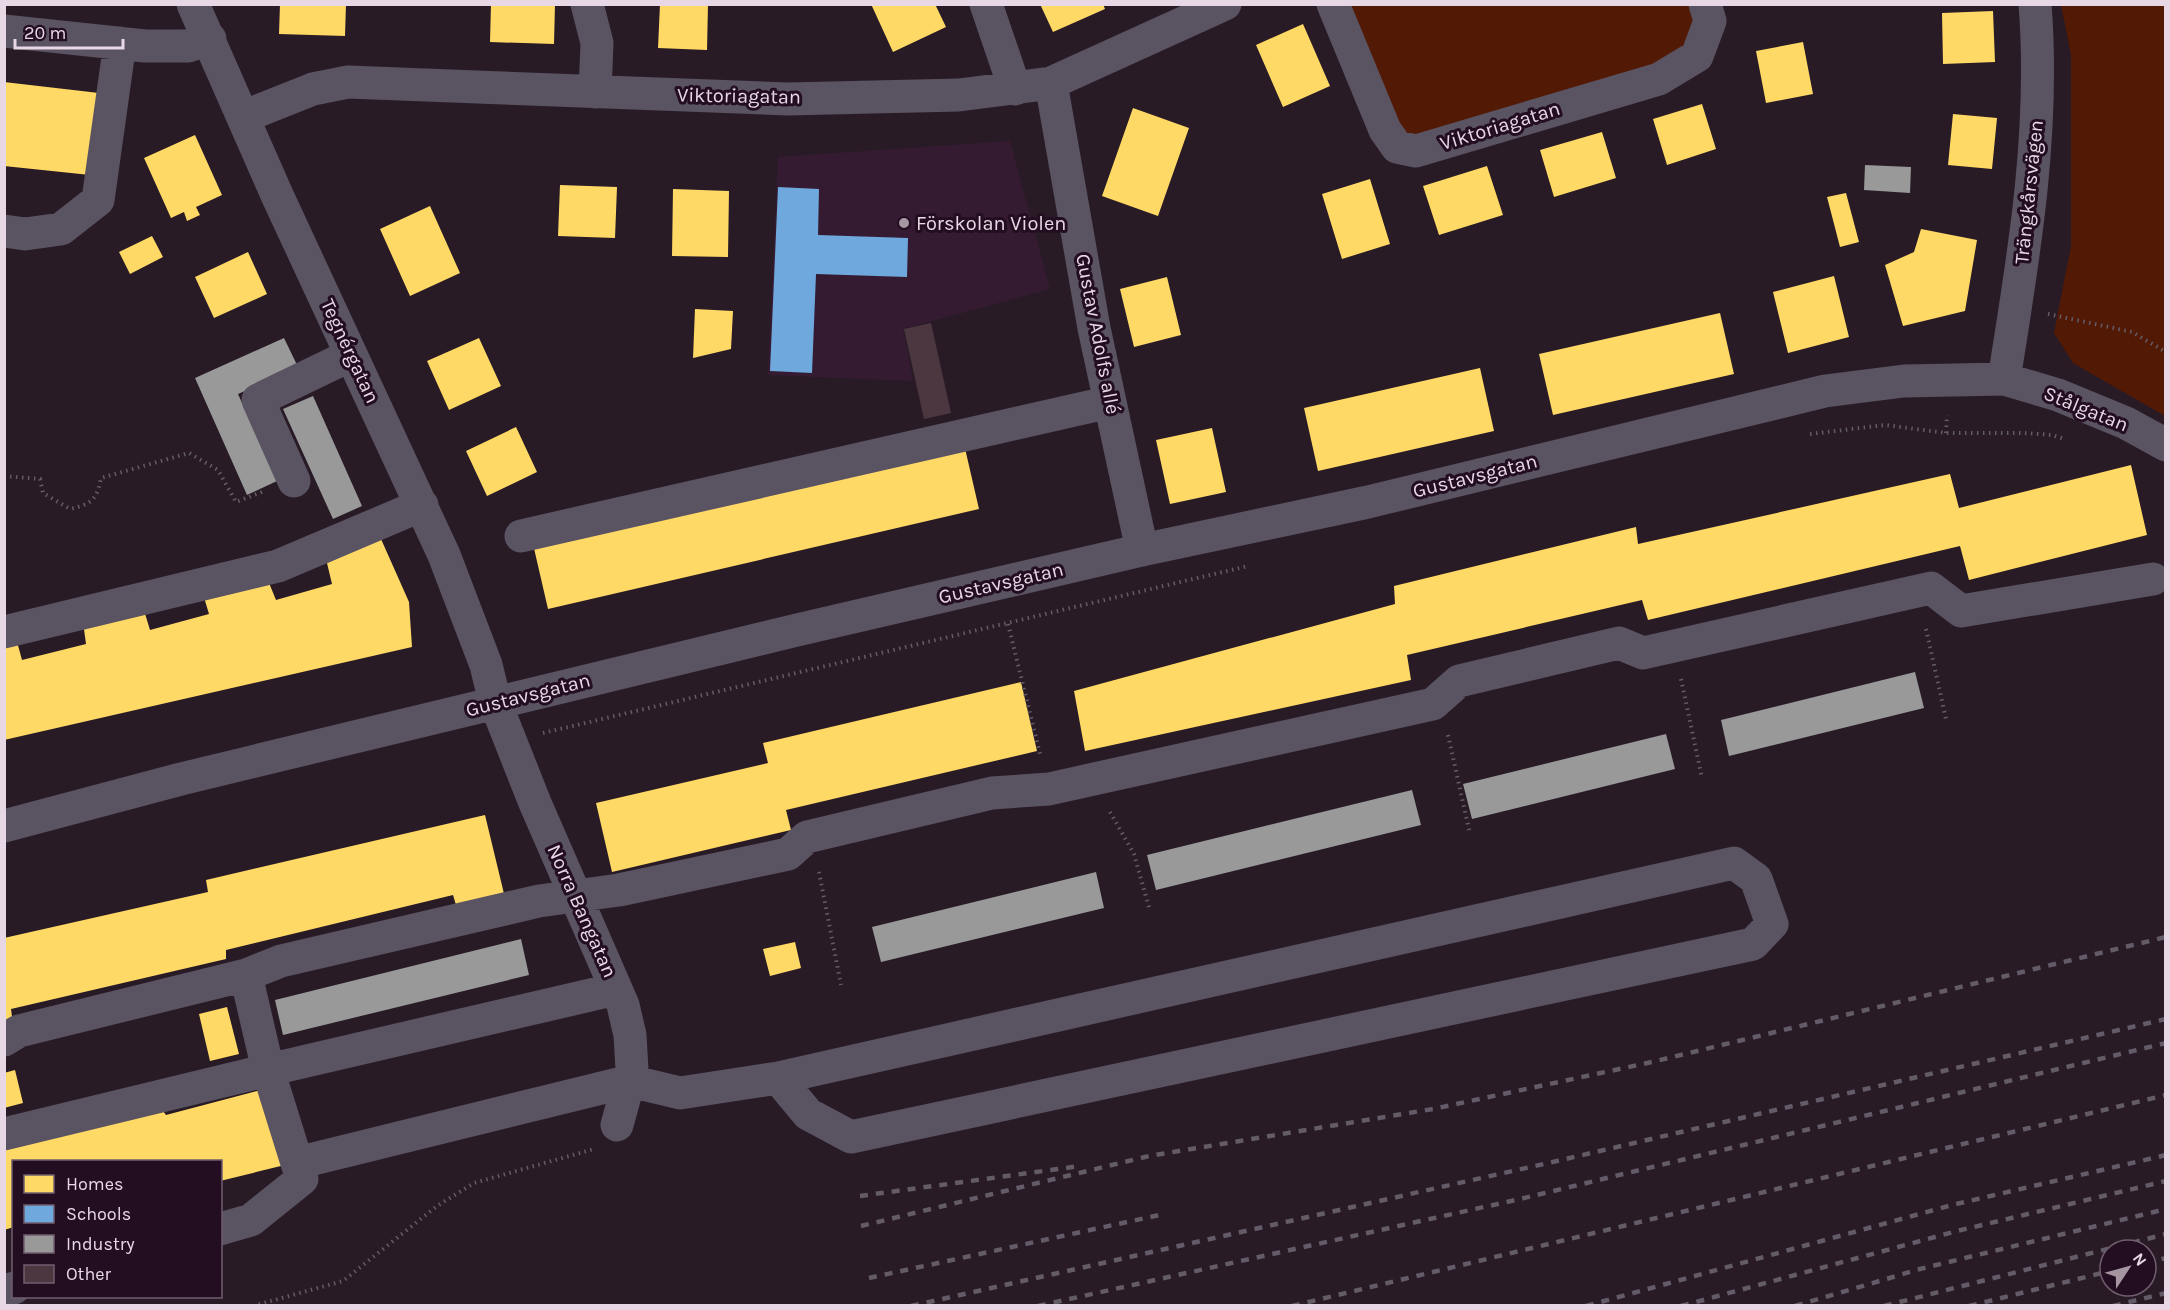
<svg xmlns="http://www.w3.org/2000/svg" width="2170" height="1310" font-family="Karla,sans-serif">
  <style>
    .built { fill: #351b32 }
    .green { fill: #521a05 }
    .homes { fill: #ffd966 }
    .schools { fill: #6fa8dc }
    .industry { fill: #999 }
    .building { fill: #4c3741 }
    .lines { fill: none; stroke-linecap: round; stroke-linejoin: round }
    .path { stroke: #625c67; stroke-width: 4; stroke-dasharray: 1.5 4.5; stroke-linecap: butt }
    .minor { stroke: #5a5362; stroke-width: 33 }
    .rail { stroke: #635b67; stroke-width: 4.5; stroke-dasharray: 8 8; stroke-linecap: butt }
    .poi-dot { fill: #a596a2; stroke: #230d20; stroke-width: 2 }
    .labels { text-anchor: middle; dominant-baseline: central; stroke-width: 6; stroke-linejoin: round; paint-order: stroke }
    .street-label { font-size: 20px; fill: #e8d8e5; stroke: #230d20 }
    .poi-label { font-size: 20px; fill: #e8d8e5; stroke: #230d20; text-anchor: start }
  </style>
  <rect width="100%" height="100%" fill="#281b26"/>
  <path class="built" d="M1010,141L1050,289L903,329L913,381L768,375L778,157Z"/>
  <path class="green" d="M1348,5H1692L1697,63L1403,146Z
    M2061,5H2165V416L2073,363L2054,333L2071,246V55Z"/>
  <path class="homes" d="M280,4H346L345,36L279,34Z
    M491,4H555L554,44L490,42Z
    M660,4H708L707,50L658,48Z
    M871,4H935L946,27L893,52Z
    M1040,4H1103L1105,9L1053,32Z
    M1993,11L1995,62L1943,64L1942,13Z
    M1303,24L1330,86L1283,107L1256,45Z
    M1803,42L1813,94L1766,103L1756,51Z
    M4,82L99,93L90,175L4,166Z
    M1702,104L1716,149L1667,165L1653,119Z
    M1133,108L1189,128L1158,216L1102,196Z
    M1953,114L1997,118L1992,169L1948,165Z
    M1602,132L1616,178L1554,197L1540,150Z
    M195,135L222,195L196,207L200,215L187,221L184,212L171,218L144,158Z
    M1487,166L1503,215L1439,235L1423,186Z
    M1370,179L1390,244L1342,259L1322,194Z
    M560,185L617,187L615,238L558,236Z
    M673,189L729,191L728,257L672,256Z
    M1846,193L1859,242L1840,247L1827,197Z
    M430,206L460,273L410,296L380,229Z
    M1921,229L1977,240L1965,311L1903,326L1885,265L1914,252Z
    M152,236L163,257L130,274L119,252Z
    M248,252L267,294L214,318L195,277Z
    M1834,276L1849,337L1788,353L1773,292Z
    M1167,277L1181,335L1134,347L1120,289Z
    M695,309L733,311L731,349L693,358Z
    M1720,313L1734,374L1553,415L1539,354Z
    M479,338L501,386L449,410L427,361Z
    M1480,368L1494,431L1318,471L1304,408Z
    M516,427L537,472L487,496L466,451Z
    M1212,428L1226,492L1170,504L1156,440Z
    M964,444L979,509L548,609L533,544Z
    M2131,465L2147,535L1969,580L1960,546L1648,620L1642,600L1407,655L1411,680L1085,751L1074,691L1395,604L1394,586L1636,527L1638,544L1950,474L1959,508Z
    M381,539L409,602L412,647L4,740V641L16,638L22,660L86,644L83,622L143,607L150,630L209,614L203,594L267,578L276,600L332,584L327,563Z
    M1021,682L1037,751L786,810L791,830L612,872L596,803L768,763L763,743Z
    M485,815L506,902L459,915L453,895L226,950V959L11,1009L14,1032L4,1034V938L208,892L206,880Z
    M795,942L801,968L770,976L763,949Z
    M227,1007L239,1054L210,1061L199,1014Z
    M15,1070L23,1103L4,1108V1073Z
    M261,1090L289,1164L220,1181V1162H14V1227L4,1230V1147L161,1108L166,1115Z"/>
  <path class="schools" d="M778,187L819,189L818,235L908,238L907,277L816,274L812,373L770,371Z"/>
  <path class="industry" d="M1865,165L1911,167L1910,193L1864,190Z
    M284,338L298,367L238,394L277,481L247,495L195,378Z
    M313,396L362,506L333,519L283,409Z
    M1915,672L1924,708L1729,756L1721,720Z
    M1666,734L1675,769L1472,819L1463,784Z
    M1412,790L1421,825L1156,890L1147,855Z
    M1096,872L1104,908L881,962L872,927Z
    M521,939L529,975L283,1035L275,1000Z"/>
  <path class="building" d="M931,323L951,413L924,419L904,329Z"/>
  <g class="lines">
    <path class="path" d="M2048,314L2132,332L2166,352
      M1946,433L1947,415
      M1810,434L1885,425L1946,433H2024L2052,435L2065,439
      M4,476L40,479L43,493L70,509C92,504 97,499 101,478L189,453L218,470L236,502L262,492
      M1008,624L1040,754
      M1926,629L1946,719
      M1681,679L1702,778
      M543,733L1248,566
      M1448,735L1470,834
      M1110,812L1134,854L1150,911
      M819,872L841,985
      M253,1306L343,1281L437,1206L474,1183L594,1149"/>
    <path class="minor" d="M193,4L277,195L444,555L486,665L495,702L535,803L623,1005L630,1035L632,1070L617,1125
      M587,4L597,43L595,92
      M986,4L1015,89
      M1333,4L1385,130L1397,147L1416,151L1659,79L1697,56L1710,21L1705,4
      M4,31L145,46H188L210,39
      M1051,83L1094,328L1142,550
      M243,117L313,89L348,82L788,99L959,95L1051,83L1225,4
      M4,231L25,234L61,229L98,200L120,43
      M2004,379C2024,255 2045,131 2035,4
      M294,481L258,400L351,355
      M521,536L1110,402
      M4,632L278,566L422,505
      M4,826L181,779L797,630L1142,550L1368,502L1825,391L1904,381L2004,379L2058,395L2126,423L2166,445
      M4,1040L19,1031L246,975L281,961L539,901L619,890L788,854L807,837L992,793L1049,789L1433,704L1459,681L1619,643L1643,653L1931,588L1961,611L2153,579
      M4,1134L268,1070L246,975
      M297,1163L630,1081L680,1093L778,1078L1734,863L1756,879L1772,924L1753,944L851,1137L808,1114L778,1078
      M220,1229L251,1220L302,1179L268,1070L616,989
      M4,1291L14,1288"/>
    <path class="rail" d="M860,1196L1080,1166
      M861,1226L1149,1156L1433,1109L1652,1062L2166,937
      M2146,1263L2166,1258
      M869,1278L1164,1214
      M911,1306L1544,1164L2166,1019
      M1038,1306L1520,1199L2166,1043
      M1292,1306L2166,1095
      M1586,1306L1952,1205L2166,1155
      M1681,1306L1957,1231L2166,1181
      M1795,1306L1920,1269L2166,1209
      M1884,1306L2166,1234
      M1969,1306L2110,1271
      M2113,1306L2166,1293"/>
  </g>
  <circle class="poi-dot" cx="904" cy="223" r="6"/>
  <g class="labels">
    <g class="street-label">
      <text transform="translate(739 96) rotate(1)">Viktoriagatan</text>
      <text transform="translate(1500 126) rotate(-17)">Viktoriagatan</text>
      <text transform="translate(2029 192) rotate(-84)">Trängkårsvägen</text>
      <text transform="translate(1098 334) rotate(79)">Gustav Adolfs allé</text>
      <text transform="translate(350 351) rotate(65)">Tegnérgatan</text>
      <text transform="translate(2086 409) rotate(22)">Stålgatan</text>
      <text transform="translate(1475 476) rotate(-14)">Gustavsgatan</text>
      <text transform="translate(1001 583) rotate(-13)">Gustavsgatan</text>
      <text transform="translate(528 695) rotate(-14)">Gustavsgatan</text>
      <text transform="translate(582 911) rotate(66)">Norra Bangatan</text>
    </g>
    <g class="poi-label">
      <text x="916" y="223">Förskolan Violen</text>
    </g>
  </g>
  <rect width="2170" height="1310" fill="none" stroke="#e8d8e5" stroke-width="12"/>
  <rect x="12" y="1160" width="210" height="138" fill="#230d20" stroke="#725e6f" stroke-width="1.5"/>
  <rect x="24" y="1175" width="30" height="18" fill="#ffd966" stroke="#725e6f" stroke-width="1.5"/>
  <text x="66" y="1190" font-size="18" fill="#e8d8e5">Homes</text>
  <rect x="24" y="1205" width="30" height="18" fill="#6fa8dc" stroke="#725e6f" stroke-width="1.5"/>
  <text x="66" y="1220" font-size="18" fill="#e8d8e5">Schools</text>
  <rect x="24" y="1235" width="30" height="18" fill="#999999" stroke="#725e6f" stroke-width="1.5"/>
  <text x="66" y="1250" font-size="18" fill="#e8d8e5">Industry</text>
  <rect x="24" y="1265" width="30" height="18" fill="#4c3741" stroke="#725e6f" stroke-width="1.5"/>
  <text x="66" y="1280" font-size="18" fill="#e8d8e5">Other</text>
  <g transform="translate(2128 1268) rotate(54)"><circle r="28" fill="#230d20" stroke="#725e6f" stroke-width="1.5"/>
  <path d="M0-4.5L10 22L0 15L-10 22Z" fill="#a596a2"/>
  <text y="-9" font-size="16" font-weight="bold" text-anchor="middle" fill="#e8d8e5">N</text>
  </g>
  <path d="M15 39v9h108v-9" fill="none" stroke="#e8d8e5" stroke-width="3"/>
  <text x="24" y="39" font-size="18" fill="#e8d8e5" stroke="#230d20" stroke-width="4.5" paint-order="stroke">20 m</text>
</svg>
